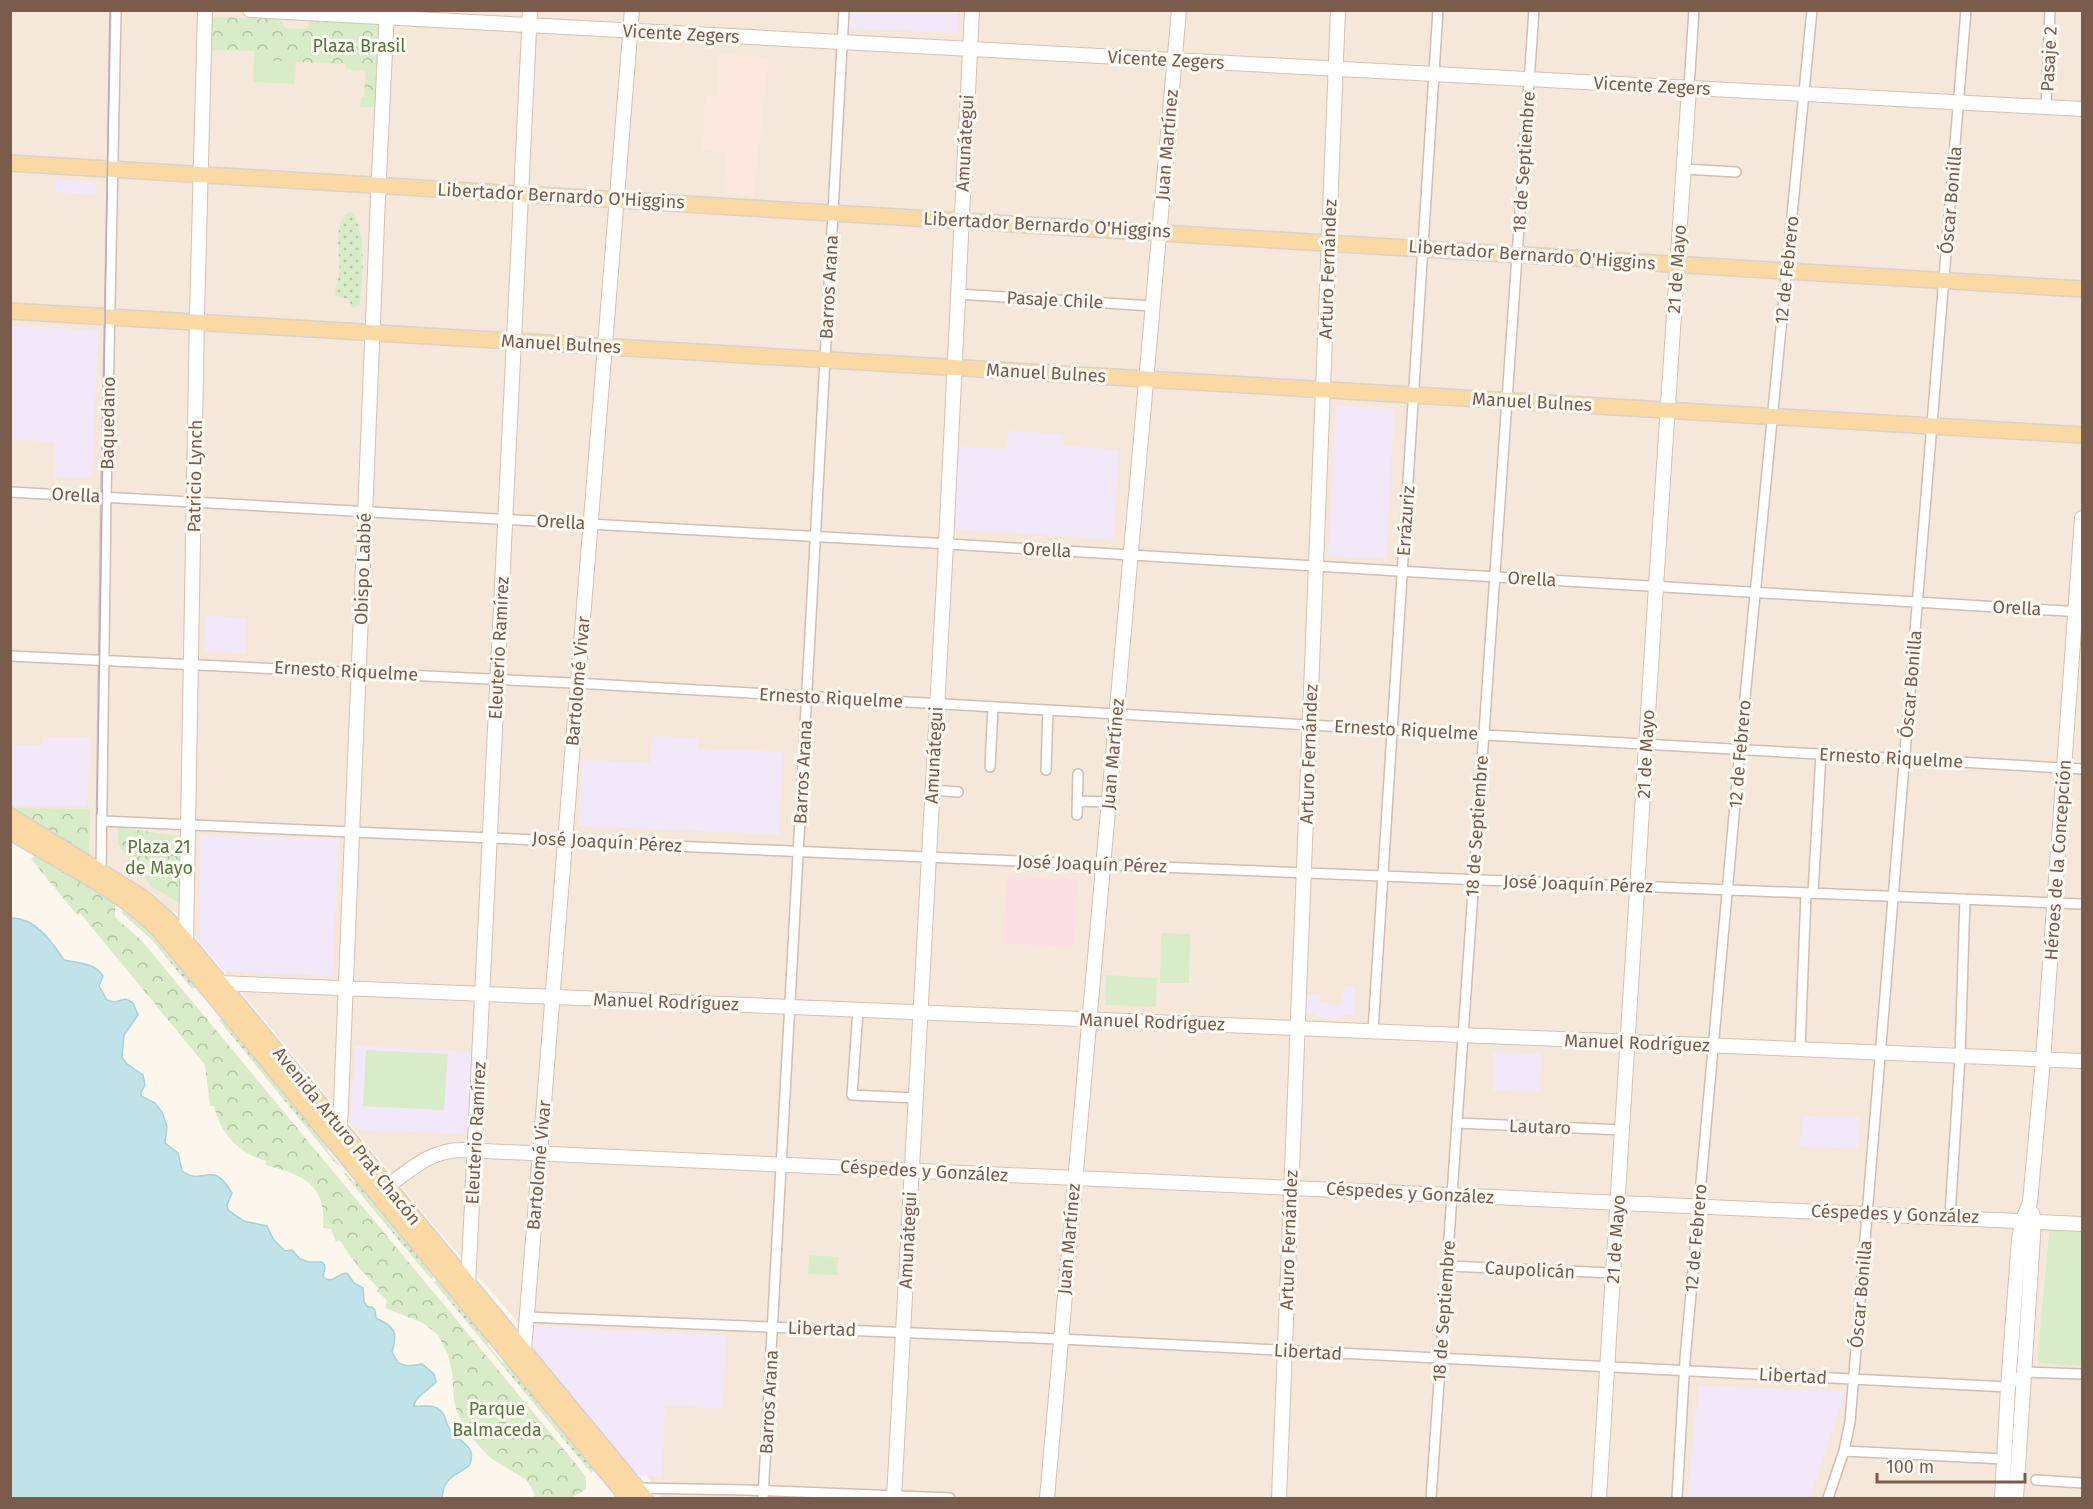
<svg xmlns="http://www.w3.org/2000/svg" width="2093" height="1509" font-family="'Fira Sans',sans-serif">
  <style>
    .residential { fill: #f5e8da }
    .commercial { fill: #fde8e0 }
    .education { fill: #f3e8fa }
    .medical { fill: #fbdfe3 }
    .grass { fill: url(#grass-dots) }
    .forest { fill: url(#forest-crowns) }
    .pitch { fill: #d8ecc9 }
    .water { fill: #bfe3e8; stroke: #a5d3da; stroke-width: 1.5 }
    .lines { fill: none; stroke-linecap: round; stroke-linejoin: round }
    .street-casing { stroke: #d1beb0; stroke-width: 12 }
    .secondary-casing { stroke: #d6c0b0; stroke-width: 16 }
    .primary-casing { stroke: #dad1cd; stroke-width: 18 }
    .street { stroke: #fff; stroke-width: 9 }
    .secondary { stroke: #fff; stroke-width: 14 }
    .primary { stroke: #fbd9a5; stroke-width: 15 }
    .tram { stroke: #b9a8c9; stroke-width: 1.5 }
    .labels { text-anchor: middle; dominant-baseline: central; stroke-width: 6; stroke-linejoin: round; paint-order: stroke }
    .street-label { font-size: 18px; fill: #7a5c4d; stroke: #fffaf3 }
    .park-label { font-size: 18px; fill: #537a41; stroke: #fffaf3 }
  </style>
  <defs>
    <pattern id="grass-dots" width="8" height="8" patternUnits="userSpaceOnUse" patternTransform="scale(1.5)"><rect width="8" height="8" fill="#d8ecc9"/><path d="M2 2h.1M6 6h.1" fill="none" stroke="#b4c2a5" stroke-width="1.8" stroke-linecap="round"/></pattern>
    <pattern id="forest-crowns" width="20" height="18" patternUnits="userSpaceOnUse" patternTransform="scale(1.5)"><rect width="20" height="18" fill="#d8ecc9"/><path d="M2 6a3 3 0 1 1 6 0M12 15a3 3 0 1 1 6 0" fill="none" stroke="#b4c2a5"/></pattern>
  </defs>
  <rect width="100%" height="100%" fill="#fdf6ec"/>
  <path class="residential" d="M10,11H2082V1498H661L631,1452L435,1227L176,913L72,850L11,810Z"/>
  <path class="commercial" d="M718,54L769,58L753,197L724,193L726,153L703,149L705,96H717Z"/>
  <path class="education" d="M849,11H958V33L848,28Z
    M56,179L94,182L96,184V194L56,192Z
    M11,326L98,330L92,478H54L55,442L11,439Z
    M1336,406L1394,409L1386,559L1328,556Z
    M1008,431L1063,434L1064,446L1119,450L1113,539L954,529L958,447L1007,449Z
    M206,616L246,618V654L204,650Z
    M652,736L699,738L698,749L783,752L779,834L579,826L582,760L650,763Z
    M43,737H90L87,807L11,805V745H43Z
    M200,835L339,839L332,976L224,971L200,942Z
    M1344,986L1355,987L1354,1015H1344L1343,1018L1315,1017V1014L1305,1013L1306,994L1320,995V1003L1342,1004Z
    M355,1046L471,1052L470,1134L363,1130L350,1124Z
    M1493,1053L1541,1054L1540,1091L1493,1090Z
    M1803,1116L1860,1117L1858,1149L1799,1146Z
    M533,1326L727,1335L722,1409L665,1405L662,1477L637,1475L533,1354Z
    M1699,1386L1846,1391L1810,1498H1687Z"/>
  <path class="medical" d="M1007,877L1078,879L1074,947L1003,944Z"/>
  <path class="grass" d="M351,211C368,232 362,279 360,305L353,308L348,299L336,296L335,293C335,287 338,281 339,274C341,255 331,220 351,211Z
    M123,908L150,929L197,985L192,989L152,940L122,913Z
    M223,1016L327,1143L328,1151L339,1164L337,1165L219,1020Z
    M346,1173L352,1181L360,1183L436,1275L431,1279L344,1174Z
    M438,1278L488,1340V1345L502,1362L508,1363L596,1469L591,1473L434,1282Z"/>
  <path class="forest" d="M214,17L280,19L285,28L307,29L310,21L378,24L381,27L380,103L373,107H360L361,97H364L366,71L346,69V64L254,60V51L209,50L210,22Z
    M17,808L90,809L89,858L18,813Z
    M118,827L184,837L182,900L180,903L152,887L118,845Z
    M36,854L115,902V917L142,941L572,1459L586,1477V1489L572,1498H535L533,1490L525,1479L489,1457L469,1435L457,1412L454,1401L452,1371L448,1355L438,1335L423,1323L385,1308L387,1300L377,1291L379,1289L359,1268L340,1241L336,1242L331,1229L323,1228C327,1184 303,1175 265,1165L266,1161C238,1153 221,1134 214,1106H210L205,1065L80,913L77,915L31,859Z"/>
  <path class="pitch" d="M254,60L296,62L295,84L253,82Z
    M1161,933L1190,934L1189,983H1160Z
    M1106,975L1157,978L1156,1007L1105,1005Z
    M366,1050L448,1054L444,1110L363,1106Z
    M2050,1224L2082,1227V1366L2037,1363Z
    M809,1255L838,1257L837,1275L808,1274Z"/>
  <path class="water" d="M11,918C35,917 52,942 64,960C78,963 95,963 103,976L99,986L107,1000L114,1002L126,999L133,1003L138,1015L124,1035L122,1057L127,1064L143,1075L145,1085L141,1092V1096L155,1103L162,1112L167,1126L165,1143L178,1153L182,1171C203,1187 212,1158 232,1193L227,1205L228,1210L244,1221L267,1226L273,1239L285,1251L292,1250L300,1259L309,1262H322C328,1267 323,1271 323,1277C333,1285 337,1273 347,1273L354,1283L363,1288L364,1302L368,1307H372L375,1310L376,1318C395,1327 398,1332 392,1352L398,1363L407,1366L422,1364L434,1374L436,1382C429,1390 415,1396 414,1406C422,1407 431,1404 437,1408C447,1414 444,1420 449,1428C457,1443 479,1444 469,1466C453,1477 444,1477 442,1498H11Z"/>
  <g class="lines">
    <defs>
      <path id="street" d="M1689,88L1694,10
        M2046,107L2050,10
        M1684,169L1736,172
        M957,294L1153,306
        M10,492L932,543L2082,612
        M10,656L592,684L2082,769
        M990,767L993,707
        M1046,770L1048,710
        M932,790L958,792
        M1077,801L1108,802
        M1077,815L1078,774
        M102,821L1085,864L2082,904
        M101,872L106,497L116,10
        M1813,893L1821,754
        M858,1010L852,1095L916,1098
        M1373,1031L1438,10
        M1800,1049L1806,893
        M1457,1123L1623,1130
        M1950,1216L1960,1056L1965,899
        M1447,1266L1613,1273
        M527,1317L1061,1339L2008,1387L2024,1372L2082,1374
        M1844,1451L2004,1459
        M2036,1480L2082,1483
        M635,1488L747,1490L950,1498
        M763,1498L844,10
        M1431,1498L1534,10
        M1677,1498L1685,1360L1740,749L1812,10
        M1828,1498L1844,1451L1850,1422L1966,10"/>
      <path id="secondary" d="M250,10L2082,109
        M186,941L197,314L205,10
        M221,983L2082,1061
        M340,1128L378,197L387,10
        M388,1186C411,1169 431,1150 462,1150L2082,1224
        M468,1285L530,10
        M524,1351L632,10
        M894,1498L946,544L972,10
        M1047,1498L1179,10
        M1279,1498L1338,10
        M1599,1498L1656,586L1689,88
        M2002,1498L2008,1387L2019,1239L2023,1220L2030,1202L2043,1060L2082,518
        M2016,1498L2034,1221L2032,1213"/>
      <path id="primary" d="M10,163L2082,289
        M10,311L2082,435
        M10,816L143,898L169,921L645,1498
        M10,831C61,864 120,888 162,933L628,1498"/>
    </defs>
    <use href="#street" class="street-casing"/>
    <use href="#secondary" class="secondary-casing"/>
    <use href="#primary" class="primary-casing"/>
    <use href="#street" class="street"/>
    <use href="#secondary" class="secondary"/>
    <use href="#primary" class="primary"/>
    <path class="tram" d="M97,814L110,10"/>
  </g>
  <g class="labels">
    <g class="street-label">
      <text transform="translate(681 34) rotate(3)">Vicente Zegers</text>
      <text transform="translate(2049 59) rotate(-87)">Pasaje 2</text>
      <text transform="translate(1166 60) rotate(3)">Vicente Zegers</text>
      <text transform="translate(1652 86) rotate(3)">Vicente Zegers</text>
      <text transform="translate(965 143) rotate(-87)">Amunátegui</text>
      <text transform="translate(1167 145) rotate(-85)">Juan Martínez</text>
      <text transform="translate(1524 162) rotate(-86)">18 de Septiembre</text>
      <text transform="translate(561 196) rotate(3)">Libertador Bernardo O'Higgins</text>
      <text transform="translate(1951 200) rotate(-85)">Óscar Bonilla</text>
      <text transform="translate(1047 225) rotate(3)">Libertador Bernardo O'Higgins</text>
      <text transform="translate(1532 255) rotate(4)">Libertador Bernardo O'Higgins</text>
      <text transform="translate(1328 269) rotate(-88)">Arturo Fernández</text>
      <text transform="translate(1677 269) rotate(-86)">21 de Mayo</text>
      <text transform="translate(1787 270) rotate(-84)">12 de Febrero</text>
      <text transform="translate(829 287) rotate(-87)">Barros Arana</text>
      <text transform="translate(1055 300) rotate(3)">Pasaje Chile</text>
      <text transform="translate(561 344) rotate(3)">Manuel Bulnes</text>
      <text transform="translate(1046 373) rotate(3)">Manuel Bulnes</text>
      <text transform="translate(1532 402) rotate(3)">Manuel Bulnes</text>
      <text transform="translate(108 423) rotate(-89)">Baquedano</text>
      <text transform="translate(195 476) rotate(-89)">Patricio Lynch</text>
      <text transform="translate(76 495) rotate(3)">Orella</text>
      <text transform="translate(1406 521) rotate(-86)">Errázuriz</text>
      <text transform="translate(561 522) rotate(3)">Orella</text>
      <text transform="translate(1047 550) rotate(3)">Orella</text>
      <text transform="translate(363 569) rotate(-88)">Obispo Labbé</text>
      <text transform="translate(1532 579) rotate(3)">Orella</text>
      <text transform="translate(2017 608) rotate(3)">Orella</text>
      <text transform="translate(499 648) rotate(-87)">Eleuterio Ramírez</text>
      <text transform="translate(346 671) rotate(3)">Ernesto Riquelme</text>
      <text transform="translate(578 681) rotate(-85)">Bartolomé Vivar</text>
      <text transform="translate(1911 684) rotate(-85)">Óscar Bonilla</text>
      <text transform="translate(831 698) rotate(3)">Ernesto Riquelme</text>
      <text transform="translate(1406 730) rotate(3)">Ernesto Riquelme</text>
      <text transform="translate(1113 754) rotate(-85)">Juan Martínez</text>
      <text transform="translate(1309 754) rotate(-88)">Arturo Fernández</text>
      <text transform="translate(1646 754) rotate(-87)">21 de Mayo</text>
      <text transform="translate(1740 754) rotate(-85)">12 de Febrero</text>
      <text transform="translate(934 755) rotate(-87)">Amunátegui</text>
      <text transform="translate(1891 758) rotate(3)">Ernesto Riquelme</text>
      <text transform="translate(803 772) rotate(-87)">Barros Arana</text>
      <text transform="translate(1477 826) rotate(-86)">18 de Septiembre</text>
      <text transform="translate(607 842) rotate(3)">José Joaquín Pérez</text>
      <text transform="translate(2058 860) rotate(-86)">Héroes de la Concepción</text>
      <text transform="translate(1092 864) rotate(2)">José Joaquín Pérez</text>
      <text transform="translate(1578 884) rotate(2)">José Joaquín Pérez</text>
      <text transform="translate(666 1002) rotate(2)">Manuel Rodríguez</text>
      <text transform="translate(1152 1022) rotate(2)">Manuel Rodríguez</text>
      <text transform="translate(1637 1043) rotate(2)">Manuel Rodríguez</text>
      <text transform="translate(1540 1127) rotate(2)">Lautaro</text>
      <text transform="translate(476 1133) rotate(-87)">Eleuterio Ramírez</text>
      <text transform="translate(347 1136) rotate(51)">Avenida Arturo Prat Chacón</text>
      <text transform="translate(539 1165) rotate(-85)">Bartolomé Vivar</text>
      <text transform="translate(924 1171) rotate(3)">Céspedes y González</text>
      <text transform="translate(1410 1193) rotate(3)">Céspedes y González</text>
      <text transform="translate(1895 1214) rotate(2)">Céspedes y González</text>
      <text transform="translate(1696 1238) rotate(-85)">12 de Febrero</text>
      <text transform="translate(1069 1239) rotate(-85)">Juan Martínez</text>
      <text transform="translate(1616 1239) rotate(-86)">21 de Mayo</text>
      <text transform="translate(908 1240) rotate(-87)">Amunátegui</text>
      <text transform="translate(1289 1240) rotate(-88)">Arturo Fernández</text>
      <text transform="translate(1530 1270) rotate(3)">Caupolicán</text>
      <text transform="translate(1861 1294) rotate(-85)">Óscar Bonilla</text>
      <text transform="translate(1444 1311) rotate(-86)">18 de Septiembre</text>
      <text transform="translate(822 1329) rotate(2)">Libertad</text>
      <text transform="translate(1308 1352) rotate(3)">Libertad</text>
      <text transform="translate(1793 1376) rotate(3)">Libertad</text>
      <text transform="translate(769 1402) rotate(-87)">Barros Arana</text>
    </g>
    <g class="park-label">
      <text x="359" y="46">Plaza Brasil</text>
      <text x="159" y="847">Plaza 21<tspan x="159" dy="21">de Mayo</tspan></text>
      <text x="497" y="1409">Parque<tspan x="497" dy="21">Balmaceda</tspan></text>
    </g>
  </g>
  <rect width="2093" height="1509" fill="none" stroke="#7a5c4d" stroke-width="24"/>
  <path d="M1877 1473v9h148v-9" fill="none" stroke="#7a5c4d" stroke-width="3"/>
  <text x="1886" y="1473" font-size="18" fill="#7a5c4d" stroke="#fffaf3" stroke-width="4.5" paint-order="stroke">100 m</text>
</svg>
